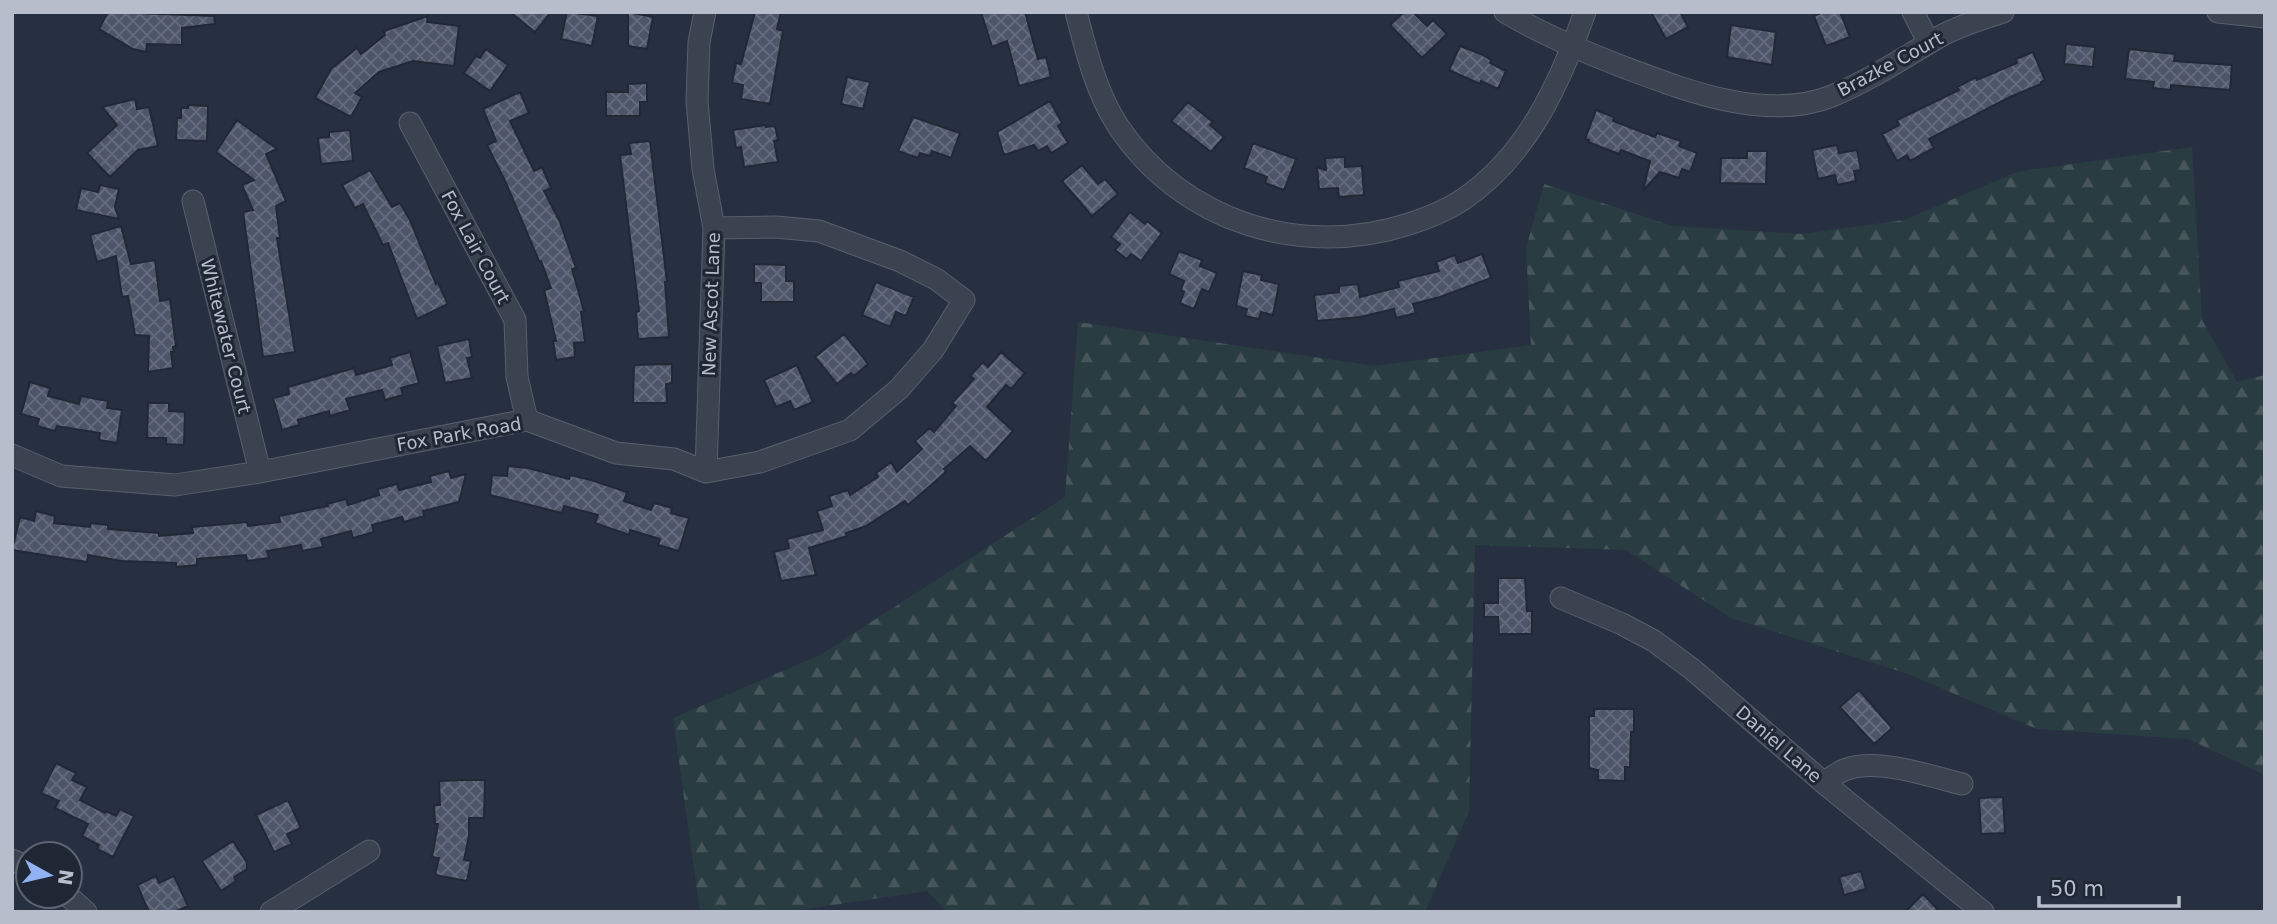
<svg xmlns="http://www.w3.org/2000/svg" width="2277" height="924" font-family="'DejaVu Sans',sans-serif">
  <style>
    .forest { fill: url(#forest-firs) }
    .building { fill: url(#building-cross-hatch); stroke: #212937; stroke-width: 2 }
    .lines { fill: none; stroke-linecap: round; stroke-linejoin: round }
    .street-casing { stroke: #58606d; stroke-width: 23 }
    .street { stroke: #3b4250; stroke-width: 21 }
    .labels { text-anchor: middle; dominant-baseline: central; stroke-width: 6; stroke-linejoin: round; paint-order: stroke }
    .street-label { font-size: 18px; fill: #b7bdca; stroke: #1f2735 }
  </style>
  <defs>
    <pattern id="forest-firs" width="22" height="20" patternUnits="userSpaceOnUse" patternTransform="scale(1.75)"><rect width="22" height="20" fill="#293c41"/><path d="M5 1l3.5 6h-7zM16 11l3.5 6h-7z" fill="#46565b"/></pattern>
    <pattern id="building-cross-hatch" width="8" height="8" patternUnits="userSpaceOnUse" patternTransform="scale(1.75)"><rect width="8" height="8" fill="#4d5669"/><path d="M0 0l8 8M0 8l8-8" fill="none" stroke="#646c7d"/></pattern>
  </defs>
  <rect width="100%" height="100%" fill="#273040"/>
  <path class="forest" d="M2192,147L2202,320L2237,382L2265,375V775L2188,739L2037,729L1908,674L1731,618L1626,550L1475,545L1469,811L1425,912H947L927,891L787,912H700L673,718L820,655L1065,497L1078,322L1375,366L1531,345L1526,248L1544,184L1673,226L1802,234L1904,220L2017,172Z"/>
  <path class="building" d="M108,12L214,16L215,24L182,28V45L147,44L146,52L133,49L99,29Z
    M510,12H551L535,32Z
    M567,12L598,16L592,46L561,39Z
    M628,12L653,17L647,49L628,46Z
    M755,12H781L777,29L783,31L770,104L741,99L743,85L732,83L736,63L741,64Z
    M981,12H1025L1038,59L1046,57L1051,77L1019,86L1007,41L992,47Z
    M1404,12H1413L1427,26L1433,20L1447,34L1422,58L1390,25Z
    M1651,12H1680L1688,27L1666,39Z
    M1823,12H1840L1850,37L1826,46L1814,16Z
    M428,16L427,22L459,26L454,66L413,61L379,72L355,93L362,97L351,117L315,98L331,69L357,48L361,54L385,35L384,31Z
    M1731,25L1776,32L1772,65L1727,57Z
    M2066,44L2095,47L2093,67L2064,64Z
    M1460,46L1481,54L1491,60L1490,63L1506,71L1498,89L1481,81L1480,84L1449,70Z
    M486,49L508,65L490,91L464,73L476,56L480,58Z
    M2129,49L2175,54L2174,61L2232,65L2230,90L2171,85V90L2153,88L2154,82L2125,79Z
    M2033,52L2045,80L2041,82V84L2010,97L1929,139L1934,148L1910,161L1907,155L1897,161L1882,134L1899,125L1897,120L1959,90L1957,87L1976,77L1977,80L2017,63L2016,59Z
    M847,77L870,82L863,109L841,104Z
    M647,83V102H640V116H606V92H628V84Z
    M520,92L529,113L510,121L534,171L542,167L551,188L544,191L560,222L576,268L572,269L584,311L581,312L585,342L574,343L575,357L556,360L553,341H556L544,290L551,288L541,261H539L506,183L487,145L496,141L483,109Z
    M135,99L137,109L149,107L158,146L138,150L110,177L87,153L117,125L102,107Z
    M1050,101L1062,123L1058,126L1068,143L1051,153L1047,146L1038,151L1034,145L1004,155L997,132Z
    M1188,102L1213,122L1210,125L1224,137L1211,152L1171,121Z
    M188,105L208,106L207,141L176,140L177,118H181V108H188Z
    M1596,110L1614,117L1613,121L1655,137L1657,133L1681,141L1679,146L1697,153L1690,172L1682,169L1679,178L1660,172L1643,191L1650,161L1621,150L1619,154L1588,142L1589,140L1585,139Z
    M913,117L960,133L951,158L932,151L930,156L920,153L918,158L898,151Z
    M237,120L277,149L266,154L286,201L276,206L280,238H277L295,352L263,357L243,212L253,210L242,185L254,180L216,152Z
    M766,125V127L775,126L778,140L774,141L778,162L744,167L741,147L736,148L733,130Z
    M350,130L353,161L321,164L318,138L329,137V132Z
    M650,141L667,282H665L669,337L638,339L636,312L639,311L620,155L631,154L629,143Z
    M1253,143L1296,159L1284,190L1265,183L1267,177L1244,168Z
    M1837,145L1839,153L1857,150L1861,170L1854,171L1856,181L1837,185L1835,175L1818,179L1812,150Z
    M1747,151H1767L1766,184L1720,183L1721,158H1747Z
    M1345,157V167L1362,166L1364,195L1339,197L1338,188L1319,189L1317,167L1326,170L1325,158Z
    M1082,165L1098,184L1105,179L1118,194L1092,216L1062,181Z
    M370,170L392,207L400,203L410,220L436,284L438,283L448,304L417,319L388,243L383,245L363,204L355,208L342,185Z
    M100,185L119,189L115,207L119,219L76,210L81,188L98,192Z
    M1130,212L1145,224L1147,221L1162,233L1141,261L1131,254L1127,259L1115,250L1120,244L1111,237Z
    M121,226L131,264L155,260L160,301L170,299L176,346L173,347L174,352H171L173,368L148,372L149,336L135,335L128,296L122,297L116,256L97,262L90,235Z
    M1179,251L1202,260L1200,266L1217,273L1209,292L1202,289L1194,309L1180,303L1184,292L1181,290L1184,281L1169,274Z
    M1482,254L1491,278L1440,297L1413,304L1416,313L1396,318L1394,309L1360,317L1317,321L1314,295L1339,292V286L1358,284L1360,297L1399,287L1398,281L1439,271L1436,262L1455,255L1458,263Z
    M754,264L786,265V281H794V302H761V283H754Z
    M1243,271L1262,275L1261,280L1279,284L1273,315L1261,312L1259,319L1245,316L1247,309L1236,306Z
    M876,282L914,297L906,316L896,312L890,327L862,315Z
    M844,334L868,364L854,376L851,373L837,384L815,357Z
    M469,339L472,357L467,358L472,378L445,383L437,346Z
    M410,352L419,383L401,388L403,395L385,400L382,390L346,399L350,410L330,416L329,411L298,420L299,425L282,430L273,398L289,394L288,387L354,368L356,375L392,365L390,358Z
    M1001,352L1025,373L1011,389L1006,385L987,407L1013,431L986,461L970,446L944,469L946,472L908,505L905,501L866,526L846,533L847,536L809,548L816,575L781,581L774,552L789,548L787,539L823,530L817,511L832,506L829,496L848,490L850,495L878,477L876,473L891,462L897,472L922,449L915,441L930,428L934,432L956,406L952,403L974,379L970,376L983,362L988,367Z
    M672,364V383L666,384L667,403H633L634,365Z
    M797,365L813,402L794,410L790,401L776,407L764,380Z
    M30,382L50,388L48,396L79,404L81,396L108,401L107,408L122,410L117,443L99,440L100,433L57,426L55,431L37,426L39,419L21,414Z
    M148,403H169V411L185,412L184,445L166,444V438H147Z
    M508,466L528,468L569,479L570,475L591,480L627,492L624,501L651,510L654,503L672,508L671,513L689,518L679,551L658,545L660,539L630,530L629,535L595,523L598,515L564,506L562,513L490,495L492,475L507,476Z
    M449,471L451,478L466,474L459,502L423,511L424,516L404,522L402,517L372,525L374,532L353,538L351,531L321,539L323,547L302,551L301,545L267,551L269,558L247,561L246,555L197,559V565L176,567V563L121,561L88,555L87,562L12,550L20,517L34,521L36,511L55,516L54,523L90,527L91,523L108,525V529L159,533V536L193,533L192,527L247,522L248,526L280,522L279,516L328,506L327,504L346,499L348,505L379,495L378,489L397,484L399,490L431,482L430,476Z
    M1498,578H1525L1527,611H1532V634H1499L1498,617H1484V603H1498Z
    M1859,690L1892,728L1874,744L1840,707Z
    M1594,709H1634V732H1631L1630,767H1625V781L1598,780V770L1589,768V716H1594Z
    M56,763L76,773L72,780L87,787L80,800L105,813L106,811L116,816L120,809L134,816L113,857L97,849L99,845L82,836L88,824L55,808L59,801L41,793Z
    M466,780H485L484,818H469V836L464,860L471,861L467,881L435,875L439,858L432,857L438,824H435L434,805H440L439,781Z
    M2003,797L2005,833L1981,834L1979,798Z
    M288,800L301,828L287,834L292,844L274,852L256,815Z
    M233,841L247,863V869L234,877L236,881L221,891L202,861Z
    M1861,871L1866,889L1844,895L1839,877Z
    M156,876L159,883L174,876L188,906L174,912H149L137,885Z
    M1923,894L1940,912H1905Z"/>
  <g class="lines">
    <defs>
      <path id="street" d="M705,12L699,42L697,101L703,169L714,228L706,472
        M1076,12C1086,51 1096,92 1118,126C1182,222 1301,259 1409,224C1427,218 1446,211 1462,200C1527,157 1560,83 1585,12
        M1505,12C1543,35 1584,52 1626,68C1687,91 1767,122 1832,96C1870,80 1903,58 1939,37C1958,26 1982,19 2003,12
        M1913,12L1929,43
        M2218,12L2265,17
        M410,123L515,320L517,377L527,420
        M193,201L260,472
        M12,455L61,476L175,485L260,472L527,420L616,453L674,459L706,472L760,462L850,430L899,389L933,350L964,300L936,279L900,261L819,231L776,227L714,228
        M1561,598L1622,624L1654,641L1692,669L1824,783L1983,912
        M1824,783C1831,778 1839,771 1847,769C1879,758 1929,776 1962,784
        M12,860L28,867
        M68,896L86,912
        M271,912L369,851"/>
    </defs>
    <use href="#street" class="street-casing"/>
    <use href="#street" class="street"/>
  </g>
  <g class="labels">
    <g class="street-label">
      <text transform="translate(1890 64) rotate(-28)">Brazke Court</text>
      <text transform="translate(476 247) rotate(62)">Fox Lair Court</text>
      <text transform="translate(711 304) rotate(-88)">New Ascot Lane</text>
      <text transform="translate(226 336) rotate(76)">Whitewater Court</text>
      <text transform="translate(459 434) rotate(-10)">Fox Park Road</text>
      <text transform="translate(1779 744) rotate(41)">Daniel Lane</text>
    </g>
  </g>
  <rect width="2277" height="924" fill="none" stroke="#b7bdca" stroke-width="28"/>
  <g transform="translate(49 875) rotate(98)"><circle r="33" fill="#1f2735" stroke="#5c6371" stroke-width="2"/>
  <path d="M0-5L12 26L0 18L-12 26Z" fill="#92b1f5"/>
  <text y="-10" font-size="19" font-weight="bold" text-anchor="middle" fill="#b7bdca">N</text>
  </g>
  <path d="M2039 896v10h140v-10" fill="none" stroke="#b7bdca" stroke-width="3.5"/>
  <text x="2050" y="896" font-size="21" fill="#b7bdca" stroke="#1f2735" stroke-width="5" paint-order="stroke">50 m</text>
</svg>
